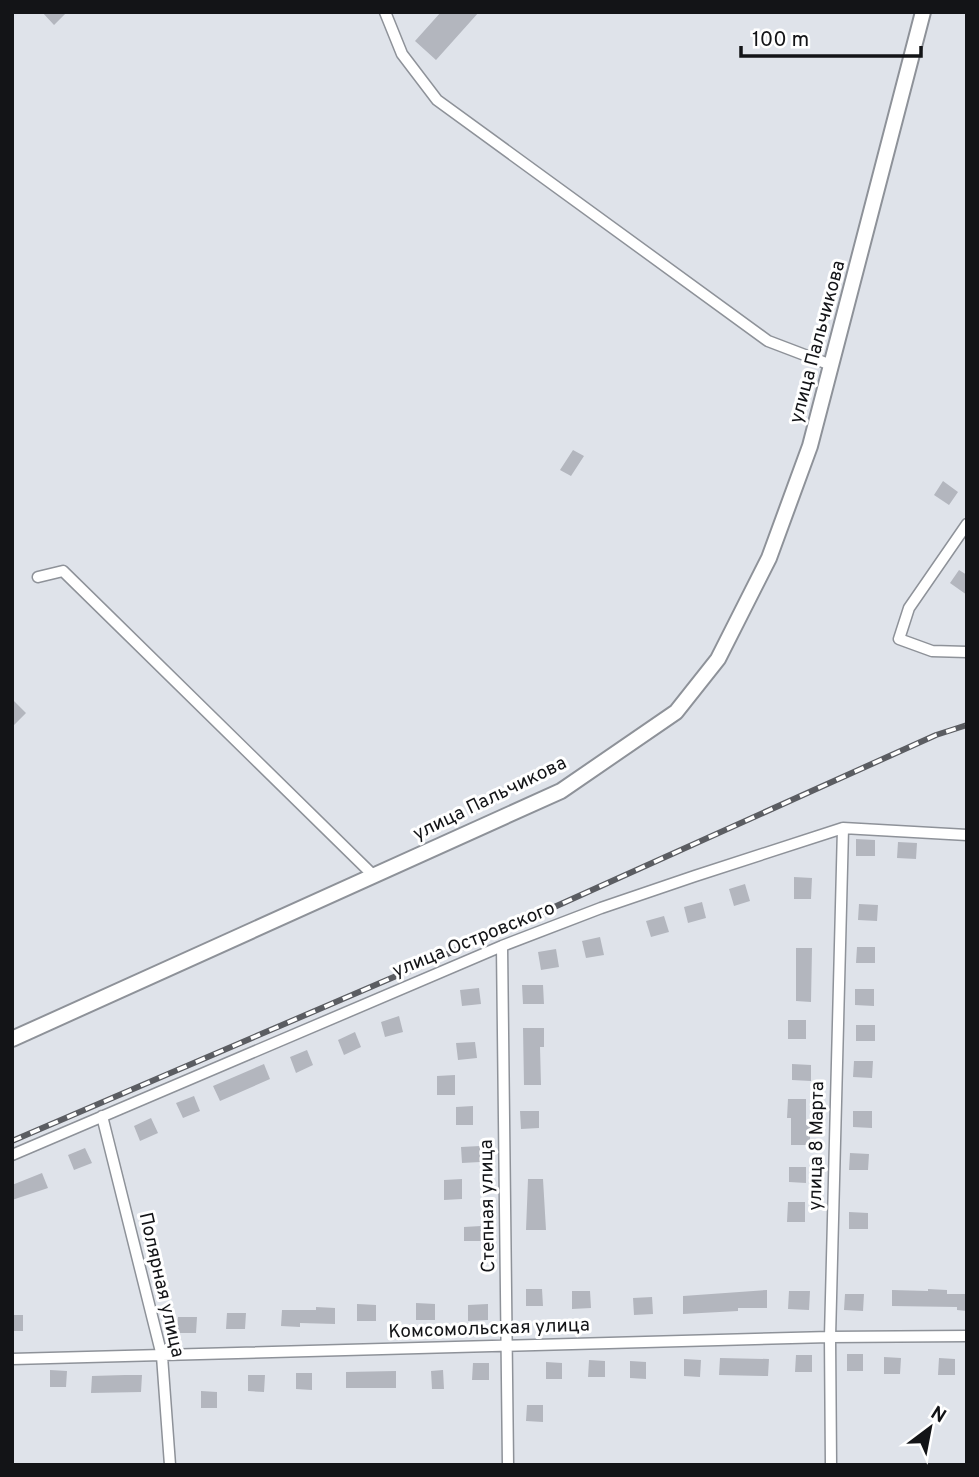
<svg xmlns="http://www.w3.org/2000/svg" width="979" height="1477" font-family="Overpass,sans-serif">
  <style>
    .building { fill: #b3b6be }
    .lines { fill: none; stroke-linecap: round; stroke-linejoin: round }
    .street-casing { stroke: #8e9299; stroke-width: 13 }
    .secondary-casing { stroke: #8e9299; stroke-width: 18 }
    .street { stroke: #fff; stroke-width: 10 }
    .secondary { stroke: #fff; stroke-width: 14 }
    .rail-casing { stroke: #5b5d62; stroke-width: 6 }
    .rail { stroke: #fff; stroke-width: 3.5; stroke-dasharray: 10; stroke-linecap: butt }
    .labels { text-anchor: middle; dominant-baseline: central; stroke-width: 6; stroke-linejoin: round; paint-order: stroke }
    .street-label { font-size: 19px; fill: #131417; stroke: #fff }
  </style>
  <rect width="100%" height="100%" fill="#dfe3ea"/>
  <path class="building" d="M42,12H67L54,25Z
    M441,12H479L436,60L415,41Z
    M573,450L584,456L571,476L560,470Z
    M943,481L958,492L949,505L934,495Z
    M959,570L967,575V595L950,583Z
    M12,699L26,713L12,727Z
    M856,839L875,840V856H856Z
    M898,842L917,843L916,859L897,858Z
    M794,877L812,878L811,899H794Z
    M745,884L750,901L734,906L729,889Z
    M702,902L706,918L688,923L684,907Z
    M859,904L878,905L877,921L858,920Z
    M664,916L669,932L651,937L646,921Z
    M600,937L604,955L586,958L582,941Z
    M857,947H875V963H856Z
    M796,948H812L811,1002L796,1001Z
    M556,949L559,967L541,970L538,952Z
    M522,985H543L544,1004H523Z
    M479,988L481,1004L462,1006L460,990Z
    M855,989H874V1006L855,1005Z
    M399,1016L403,1032L385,1037L381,1022Z
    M788,1020H806V1039H788Z
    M856,1025H875V1041H856Z
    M523,1028H544V1047H540L541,1085H524Z
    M355,1032L361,1047L344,1055L338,1040Z
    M475,1042L477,1058L458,1060L456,1043Z
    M307,1050L313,1065L296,1073L290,1057Z
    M854,1061H873L872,1078L853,1077Z
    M264,1064L270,1079L220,1101L213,1086Z
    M792,1064L811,1065V1081L792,1080Z
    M455,1075V1095H437V1076Z
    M194,1096L200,1111L183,1118L176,1103Z
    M788,1099H806V1125H810V1145H791V1118H787Z
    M473,1106V1125H456V1107Z
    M520,1111H539V1128L521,1129Z
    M853,1111H872V1128L853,1127Z
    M151,1118L158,1133L140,1141L134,1126Z
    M480,1146V1162L462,1163L461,1147Z
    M85,1148L92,1163L74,1170L68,1155Z
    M850,1153L869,1154L868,1170H849Z
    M789,1167H806V1183L789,1182Z
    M42,1173L48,1188L12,1200V1185Z
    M462,1179V1199L444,1200V1180Z
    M528,1179H543L546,1230H526Z
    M788,1202H805V1222H787Z
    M849,1212L868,1213V1229H849Z
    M481,1226V1241H464V1227Z
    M526,1289H542L543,1306H526Z
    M928,1289L947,1290V1294H967V1311L957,1310V1307L892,1306V1290L928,1291Z
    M767,1290V1308H738V1311L683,1314V1296Z
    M572,1291H590L591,1308L572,1309Z
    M789,1291H810L809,1310L788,1309Z
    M845,1294H864L863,1311L844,1310Z
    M652,1297L653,1314L634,1315L633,1298Z
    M416,1303L435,1304V1320H416Z
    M357,1304L376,1305V1321H357Z
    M488,1304V1320L468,1321V1305Z
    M316,1307L335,1308V1324L300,1323V1327L281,1326L282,1310H316Z
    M227,1313H246L245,1329H226Z
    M12,1315H23V1331H12Z
    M178,1317H197L196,1333H177Z
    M847,1354H863V1371H847Z
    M796,1355H812V1372H795Z
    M884,1357L901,1358L900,1374H884Z
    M720,1358L769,1359L768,1376L719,1375Z
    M939,1358L955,1359V1375H938Z
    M684,1359L701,1360L700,1377L684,1376Z
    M589,1360L605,1361V1377H588Z
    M630,1361L646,1362V1379L630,1378Z
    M546,1362L562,1363V1379H546Z
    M473,1363H489V1380H472Z
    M50,1370L67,1371L66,1387H50Z
    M443,1370L444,1389H432L431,1371Z
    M396,1371V1388H346V1372Z
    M296,1373H312V1390L296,1389Z
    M125,1375H142L141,1392L91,1393L92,1376Z
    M248,1375H265L264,1392L248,1391Z
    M201,1391L217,1392V1408H201Z
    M527,1405H543V1422L526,1421Z"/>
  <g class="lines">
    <defs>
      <path id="street" d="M385,12L402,54L437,100L768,341L831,365
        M967,524L909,608L899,639L932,651L967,652
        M38,577L63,571L374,876
        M502,946L508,1465
        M102,1116L162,1356L170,1465
        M12,1155L502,946L601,908L695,876L843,828L967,835
        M12,1359L830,1337L967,1336
        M831,1465L830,1337L843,828"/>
      <path id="secondary" d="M12,1039L561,791L676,712L718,659L769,558L810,446L923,12"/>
    </defs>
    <use href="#street" class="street-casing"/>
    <use href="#secondary" class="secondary-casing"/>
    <use href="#street" class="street"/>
    <use href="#secondary" class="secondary"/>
    <defs>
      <path id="rail" d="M12,1141L501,931L936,735L967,725"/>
    </defs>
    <use href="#rail" class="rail-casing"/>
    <use href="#rail" class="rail"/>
  </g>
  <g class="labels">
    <g class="street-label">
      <text transform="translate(818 342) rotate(-75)">улица Пальчикова</text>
      <text transform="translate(490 799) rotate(-26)">улица Пальчикова</text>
      <text transform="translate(474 940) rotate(-22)">улица Островского</text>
      <text transform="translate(817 1146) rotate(-89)">улица 8 Марта</text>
      <text transform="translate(488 1206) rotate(-91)">Степная улица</text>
      <text transform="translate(161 1285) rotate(77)">Полярная улица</text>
      <text transform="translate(489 1329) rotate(-2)">Комсомольская улица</text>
    </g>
  </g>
  <rect width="979" height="1477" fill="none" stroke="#131417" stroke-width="28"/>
  <g transform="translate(930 1428) rotate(32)" stroke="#ffffff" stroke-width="5" paint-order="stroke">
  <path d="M0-5L12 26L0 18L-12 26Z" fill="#131417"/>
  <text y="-10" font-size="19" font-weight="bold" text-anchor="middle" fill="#131417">N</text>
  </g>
  <path d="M741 46v10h180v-10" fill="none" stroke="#131417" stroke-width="3.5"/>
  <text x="752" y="46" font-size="21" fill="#131417" stroke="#ffffff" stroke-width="5" paint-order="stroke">100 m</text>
</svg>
